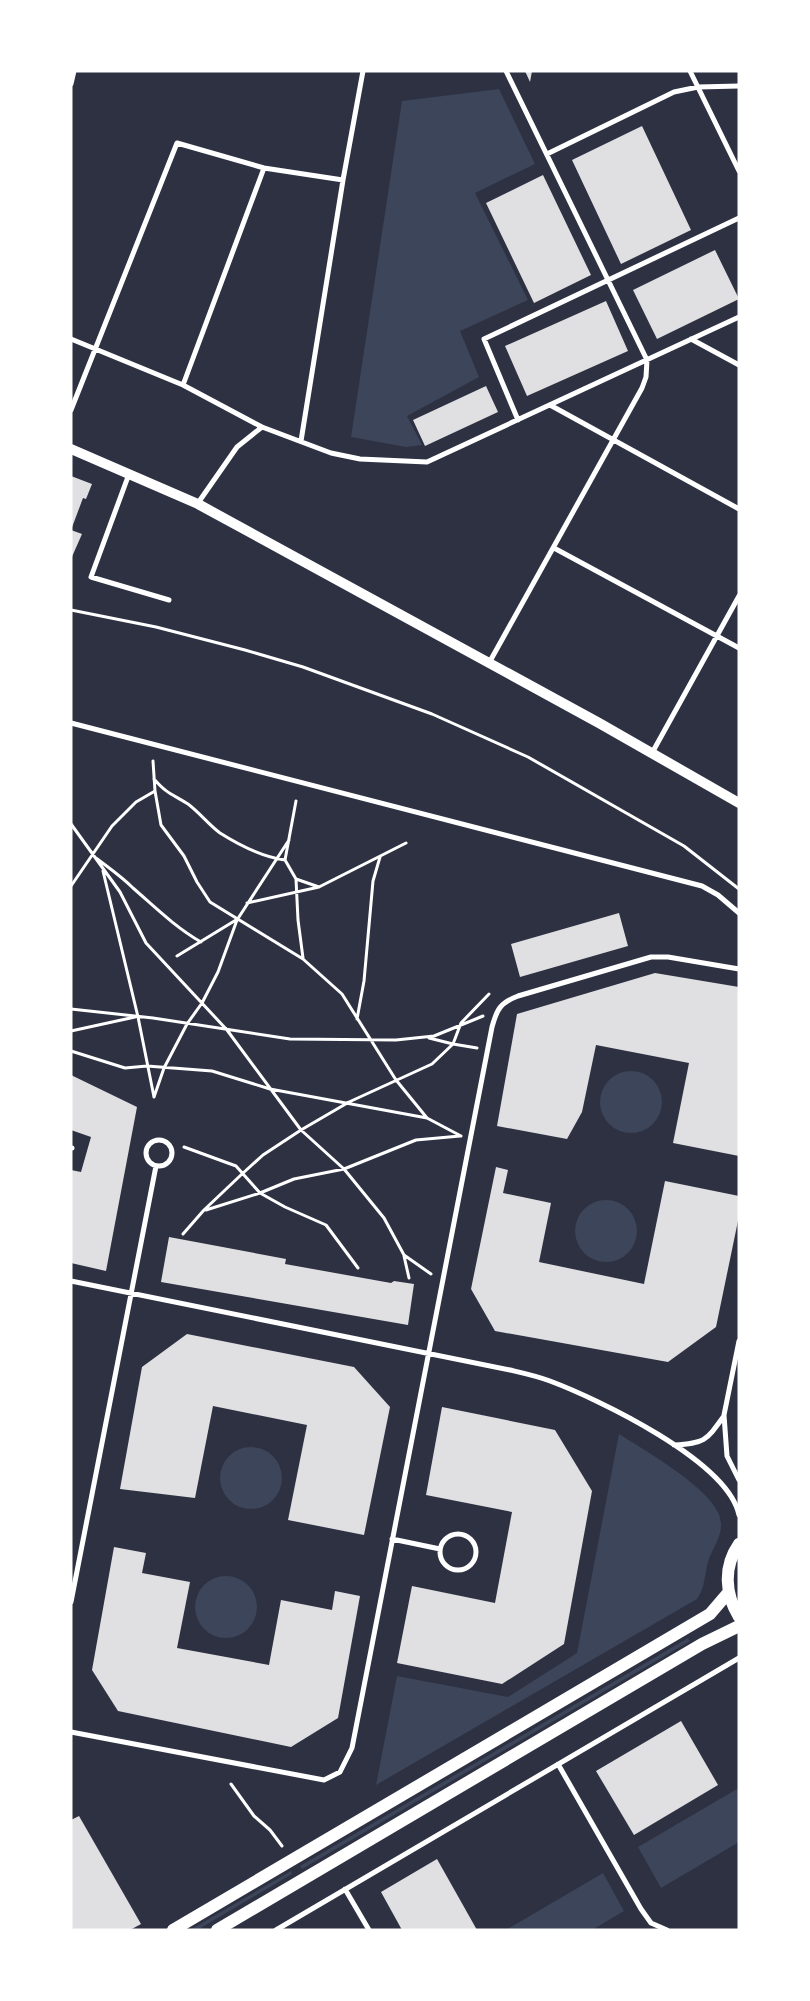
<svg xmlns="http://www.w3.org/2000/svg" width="810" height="2001" font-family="'Golos Text',sans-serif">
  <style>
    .green { fill: #3c4559 }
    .building { fill: #e0e0e3 }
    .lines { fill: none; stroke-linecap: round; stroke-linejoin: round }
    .path { stroke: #fff; stroke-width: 3 }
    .minor { stroke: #fff; stroke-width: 5 }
    .secondary { stroke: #fff; stroke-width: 10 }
    .primary { stroke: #fff; stroke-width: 12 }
  </style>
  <rect width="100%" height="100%" fill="#2d3142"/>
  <path class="green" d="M499,89L535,164L475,193L528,300L460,331L479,377L407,416L422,445L406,447L351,437L402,101Z
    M600 1102a31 31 0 1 1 62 0a31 31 0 1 1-62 0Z
    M575 1231a31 31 0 1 1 62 0a31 31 0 1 1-62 0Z
    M619,1434C644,1450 721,1493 721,1523C722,1536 713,1548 709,1559C704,1574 706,1586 697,1599L376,1785L397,1676L508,1697L577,1653Z
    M220 1478a31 31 0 1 1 62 0a31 31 0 1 1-62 0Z
    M195 1607a31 31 0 1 1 62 0a31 31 0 1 1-62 0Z
    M688,1638L690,1641L302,1869L300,1866Z
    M737,1789L739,1793V1842L661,1888L638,1847Z
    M291,1871L292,1874L204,1926L199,1930H190Z
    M603,1873L624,1911L592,1930H506Z"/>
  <path class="building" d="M525,71H532L530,82Z
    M642,126L691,230L621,264L572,160Z
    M543,175L591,275L534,303L486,203Z
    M715,250L739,299L657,339L633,290Z
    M606,301L628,351L527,396L505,346Z
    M486,386L498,412L425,446L413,420Z
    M71,476L92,484L86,499L83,498L71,530L82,534L71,559Z
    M619,913L628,946L520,977L511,944Z
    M655,973L739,987V1156L673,1143L689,1063L596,1045L582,1112L567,1139L497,1126L517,1014Z
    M71,1075L137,1107L106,1271L71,1263V1170L81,1172L91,1137L71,1130Z
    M496,1167L508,1170L503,1193L551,1203L539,1262L644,1284L665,1181L739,1196V1216L716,1327L668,1362L495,1331L471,1289Z
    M169,1237L286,1259L285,1264L391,1283L394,1281L414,1284L408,1325L161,1282Z
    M187,1334L354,1367L390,1407L364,1535L288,1520L307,1425L213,1406L195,1498L120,1489L142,1367Z
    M442,1407L555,1430L592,1491L564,1644L502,1684L397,1663L412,1586L495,1603L512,1512L426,1495Z
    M114,1547L146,1553L142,1573L190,1582L177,1648L269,1665L281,1600L332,1610L335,1591L360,1596L338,1718L291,1747L118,1711L92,1670Z
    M681,1721L718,1785L634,1835L596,1771Z
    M79,1816L141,1924L130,1930H71V1820Z
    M437,1859L477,1930H402L381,1892Z"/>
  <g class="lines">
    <path class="path" d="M71,610L156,627L245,650L303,667L432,714L528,757L684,846L739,889
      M153,761L155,791L161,825L184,856L197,882L210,902L303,959L342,994L396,1080L427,1118L461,1136
      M154,779C167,794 172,794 188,804C200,813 209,825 220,833C239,845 263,857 285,860
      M296,801L285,860L296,879L319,887L406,843
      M71,824L120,892L146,943L227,1030L301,1130L344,1169L384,1218L404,1255L431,1274
      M96,858C109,868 122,877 133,888C155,907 175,927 201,942
      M103,871L138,1017L154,1097
      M296,879L298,920L303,958
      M71,886L112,826L136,802L155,791
      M247,903L319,887
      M177,956L236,920
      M71,1009L153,1018L290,1039L396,1040L434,1036L483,1016
      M357,1019L364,981L373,881L380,857
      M71,1031L135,1017
      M429,1038L453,1044L477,1048
      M71,1051L125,1068L147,1066L212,1071L270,1089L427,1118
      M154,1097L164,1068L187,1024L202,1003L218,972L237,920L289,840
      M184,1147L236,1166L260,1193L285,1207L326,1225L358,1268
      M206,1210L260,1193L294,1179L344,1169L416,1140L460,1136
      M183,1234L204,1210L242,1174L263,1155L301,1130L349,1102L432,1064L453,1044L461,1023L489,994
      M404,1256L409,1278
      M231,1784L254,1816L270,1830L282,1846"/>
    <path class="minor" d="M690,71L739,171
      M71,84L74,71
      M547,154L674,92L698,87L739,86
      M71,339L183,385L262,427
      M691,339L739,365
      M183,385L264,168
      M550,405L739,509
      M71,410L177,143L264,168L343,180
      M518,420L484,339L739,218
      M301,441L343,180L363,71
      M129,474L91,577L169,600
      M198,503L237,447L262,427L331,453L360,459L427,462L739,317
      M554,548L739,648
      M489,663L642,388L646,377L647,360L506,71
      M71,723L702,886L718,895L739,913
      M652,753L739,596
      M146 1153a13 13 0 1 1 26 0a13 13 0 1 1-26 0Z
      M71,1148H72
      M71,1281L510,1370C523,1373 537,1376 550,1381C598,1399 728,1461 739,1515
      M739,1341L724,1415L727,1456L739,1480
      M674,1445C705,1443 706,1441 724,1416
      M440 1552a18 18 0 1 1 36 0a18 18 0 1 1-36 0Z
      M392,1539L440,1549
      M71,1602L156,1166
      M71,1732L324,1780L340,1772L352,1748L492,1027C497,1009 500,1003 518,996L651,957H668L739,969
      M558,1764L641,1909L651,1923L667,1930
      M345,1889L369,1930
      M276,1930L739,1658"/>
    <path class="secondary" d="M71,449L198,504L599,723L739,803"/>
    <path class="primary" d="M739,1544C723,1567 725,1594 739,1617
      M173,1930L710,1614L728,1593
      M217,1930L702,1644L739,1626"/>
  </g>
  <rect width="810" height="2001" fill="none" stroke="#ffffff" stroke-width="145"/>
</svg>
